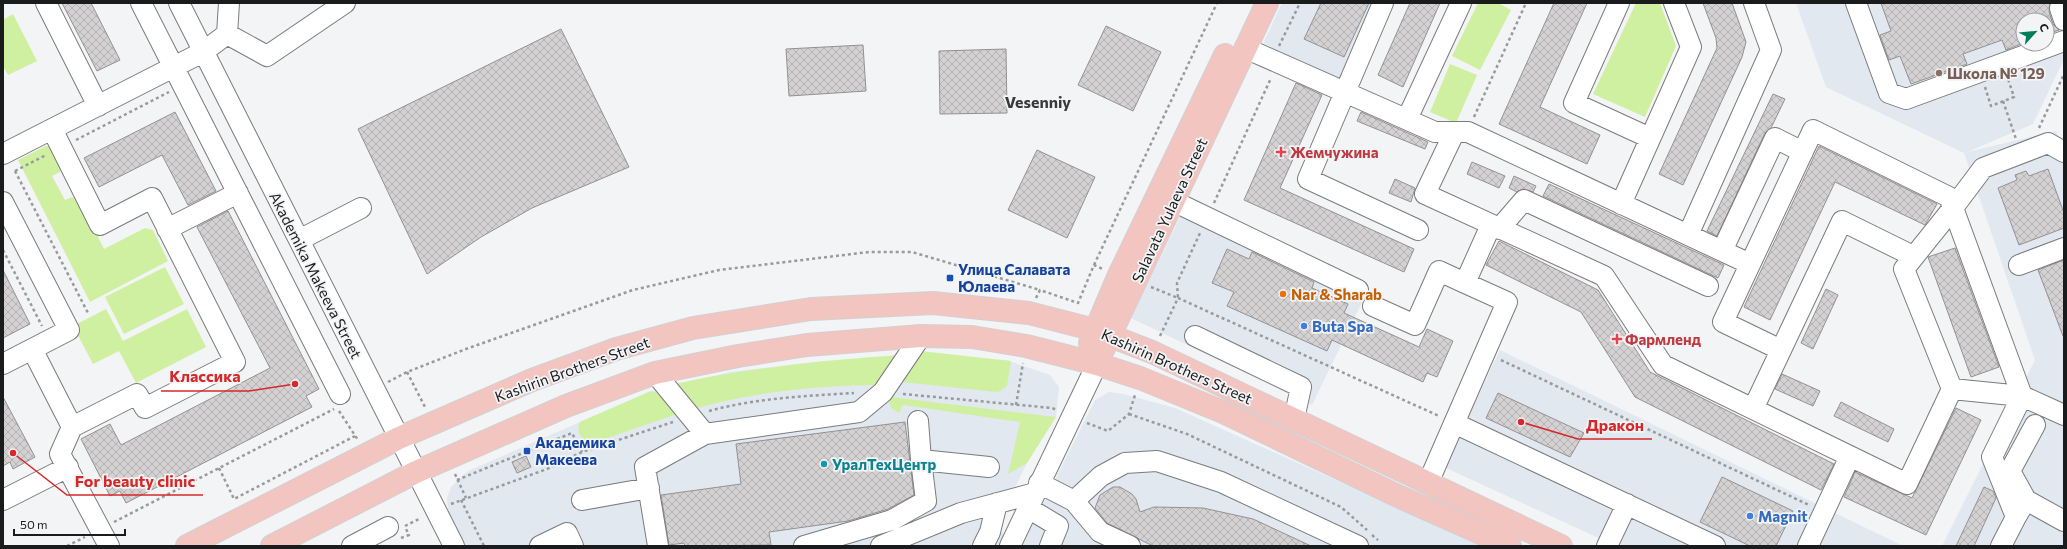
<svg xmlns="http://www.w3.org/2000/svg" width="2067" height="549" font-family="Commissioner,sans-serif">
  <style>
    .built { fill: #e1e8f0; fill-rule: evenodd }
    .green { fill: #cff0a0 }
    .building { fill: url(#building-cross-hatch); stroke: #949192 }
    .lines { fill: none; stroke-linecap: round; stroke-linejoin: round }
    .minor-casing { stroke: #7a7b7d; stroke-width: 22 }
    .major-casing { stroke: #d1d1d2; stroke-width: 24 }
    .path { stroke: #989a9c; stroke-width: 2.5; stroke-dasharray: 3 3; stroke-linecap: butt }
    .minor { stroke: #fff; stroke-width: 20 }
    .major { stroke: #f2c5c1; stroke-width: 22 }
    .education-dot { fill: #8d6e63; stroke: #f2f4f6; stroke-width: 1.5 }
    .health-dot { fill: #e0444e; stroke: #f2f4f6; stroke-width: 1.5 }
    .transit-dot { fill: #1a4fb4; stroke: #f2f4f6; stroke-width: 1.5 }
    .food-dot { fill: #e8710a; stroke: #f2f4f6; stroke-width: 1.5 }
    .shop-dot { fill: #3f7fe0; stroke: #f2f4f6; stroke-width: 1.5 }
    .culture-dot { fill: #0f9aa8; stroke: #f2f4f6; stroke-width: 1.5 }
    .labels { text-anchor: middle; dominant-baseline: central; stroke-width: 3.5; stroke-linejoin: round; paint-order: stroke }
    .education-label { font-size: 15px; font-weight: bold; fill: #785e54; stroke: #f2f4f6; text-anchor: start }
    .health-label { font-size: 15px; font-weight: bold; fill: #be3a42; stroke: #f2f4f6; text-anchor: start }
    .street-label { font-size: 15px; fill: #1a1b1c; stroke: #f2f4f6 }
    .transit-label { font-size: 15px; font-weight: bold; fill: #164399; stroke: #f2f4f6; text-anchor: start }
    .food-label { font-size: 15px; font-weight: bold; fill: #c56008; stroke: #f2f4f6; text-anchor: start }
    .shop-label { font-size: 15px; font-weight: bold; fill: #366cbe; stroke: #f2f4f6; text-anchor: start }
    .culture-label { font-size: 15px; font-weight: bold; fill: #0d838f; stroke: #f2f4f6; text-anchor: start }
    .neighbourhood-label { font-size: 16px; font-weight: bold; fill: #37393a; stroke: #f2f4f6 }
    .leader { fill: none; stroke: #d62828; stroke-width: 1.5 }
    .callout-dot { fill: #d62828; stroke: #f2f4f6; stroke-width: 1.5 }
    .callout-label { font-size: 16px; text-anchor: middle; font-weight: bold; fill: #d62828; stroke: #f2f4f6; stroke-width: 3.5; stroke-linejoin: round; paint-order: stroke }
  </style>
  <defs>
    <pattern id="building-cross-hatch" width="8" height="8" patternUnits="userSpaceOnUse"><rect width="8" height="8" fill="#d4d1d2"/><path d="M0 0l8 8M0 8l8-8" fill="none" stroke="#b5b3b4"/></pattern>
  </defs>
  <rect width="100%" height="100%" fill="#f2f4f6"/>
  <path class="built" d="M1282,3H1376L1343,85L1261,48Z
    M1796,3H2064V59L2033,124L1967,152L2056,131L2064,151V546H1942L2035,360L1964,153L1826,87ZM2023,20H2047V44H2023Z
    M1184,209L1365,296L1312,405L1131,318Z
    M1500,350L1903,546H1616L1444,467Z
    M1006,360L1050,375L1059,387L1056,417L1027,463L994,529L1006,534L1000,546H464L449,517L447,498L451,487L468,471L651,391L730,372L823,361Z
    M1109,392L1123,394L1175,408L1483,546H1022L1095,400Z"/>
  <path class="green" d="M1478,3H1498L1511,10L1480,70L1452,56Z
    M1636,3H1660L1676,46L1645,117L1593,94Z
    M13,14L37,61L8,75L3,66V20Z
    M1450,64L1477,75L1456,123L1430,112Z
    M46,146H53L62,163L60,172L52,176L65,200L72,197L79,199L104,249L145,228L153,230L168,261L90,302L18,160Z
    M165,267L184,304L124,334L105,297Z
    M106,309L123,341L187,309L206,347L136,383L119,351L93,364L73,326Z
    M920,351L1011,361L1007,386L1000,391L996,392L893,381Z
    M901,355L876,385C815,386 753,392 694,409L675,384C749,368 824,360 901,355Z
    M651,391L667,397L680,413L593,443C582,442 575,432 580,422Z
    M891,397L1056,417L1027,463L1008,474L1020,422L903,405L899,413L891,408L889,400Z"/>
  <path class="building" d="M62,3H91L120,60L97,71Z
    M1321,3H1369L1344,57L1304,39Z
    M1410,3H1440L1403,87L1378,75Z
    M1554,3H1587L1540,107L1600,135L1587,164L1499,124Z
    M1703,3H1732L1746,42L1742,57L1683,185L1659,174L1717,48L1716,38Z
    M1881,3H2050L2049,12L2053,24L2059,30L2047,34V20H2023V43L2006,50L2002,40L1963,54L1967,64L1911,84L1900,56L1889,60L1880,35L1891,31Z
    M1106,26L1161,52L1133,111L1078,85Z
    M561,29L629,167L532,208L481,237L427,274L358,129Z
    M863,45L866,91L789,96L786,49Z
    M1006,49L1007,113L940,114L939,51Z
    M1296,83L1322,95L1280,188L1414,249L1404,272L1244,200Z
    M1773,94L1785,99L1771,128L1765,133L1717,236L1707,231Z
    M175,112L216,191L188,205L162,155L99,187L84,158Z
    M1361,112L1428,142L1425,149L1357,121Z
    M1819,146L1937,204L1925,225L1835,182L1770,320L1744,307Z
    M1037,150L1095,177L1067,238L1008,210Z
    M1472,162L1505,176L1499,188L1467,174Z
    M2048,169L2064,213V228L2019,245L1998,188L2017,180L2015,175L2026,171L2029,176Z
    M1514,176L1536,186L1533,192L1522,189L1517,192L1509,188Z
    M1395,179L1415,188L1411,202L1389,193Z
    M1549,184L1724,265L1718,278L1543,196Z
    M228,211L319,389L306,396L312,407L126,503L120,491L110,496L81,439L110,424L121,445L270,368L197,227Z
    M1499,241L1598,290L1650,372L1834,464L1821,490L1635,397L1581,312L1486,265Z
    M1955,248L1999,367L1971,377L1928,257Z
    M1227,249L1249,259L1252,252L1314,282L1312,288L1348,304L1344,313L1419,347L1427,329L1453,341L1437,377L1427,373L1423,382L1332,340L1327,351L1227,306L1234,292L1212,283Z
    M2064,260V336H2063L2038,270Z
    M3,270L30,324L3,338Z
    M1826,289L1838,295L1813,349L1801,343Z
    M1782,374L1820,391L1813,406L1775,389Z
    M1498,393L1584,433L1570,457L1486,418Z
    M3,397L35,457L13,469L10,462L3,466Z
    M1841,402L1894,429L1888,442L1834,416Z
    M1956,408L1981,420L1926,535L1844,497L1855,472L1912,498Z
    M905,422L914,495L888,509L848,521L769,532L771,545L685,546L684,543L669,545L661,495L741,484L736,444Z
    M526,456L531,467L517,473L512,462Z
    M1722,477L1793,511L1776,546H1750L1700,522Z
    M1113,487H1120L1132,494L1136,499L1140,512L1154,507L1203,508L1253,519L1311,546H1153L1107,523L1095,508L1100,495Z
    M1984,487L1993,491L1996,498L1974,546H1956Z"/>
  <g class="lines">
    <defs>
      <path id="minor" d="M46,3L98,106
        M141,3L340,394
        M179,3L454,546
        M1383,3L1308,179L1418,230
        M1619,3L1574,103L1650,138
        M1856,3L1889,93L1906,99L2064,41
        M2064,7L2060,8L2064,20
        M227,34L267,56L345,3
        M1245,48L1435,132H1468L1750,264
        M1407,119L1461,3
        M1454,133L1425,194L1604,276L1663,365L1907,484L1952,389L1904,269L1953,208L1983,168L2048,143L2064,152
        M3,154L203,52L227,34L229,3
        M1173,201L1358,290
        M3,202L69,330L3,364
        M1621,204L1691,47L1674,3
        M167,229L238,193
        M1499,229L1524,200L1708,286
        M1688,235L1771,50L1754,3
        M299,240L361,208
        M1722,251L1775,138L1803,152
        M1913,256L1842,221L1781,350L1723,322L1813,130L1949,197L2022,396L1992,457L2016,517L2001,546
        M2019,265L2064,248
        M1373,306L1415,325L1439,271L1465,283
        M1195,336L1301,387L1294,419
        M32,349L72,427L137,394L145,408L235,362L152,198L100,225L52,129
        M655,373L705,434L859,412L883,392L921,336
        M1952,389L2022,396L2064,415
        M1753,409L1781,350
        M918,421L921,460L989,467
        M1454,423L1715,546
        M72,427L60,454L109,546
        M1039,483L1074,501L1101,476L1125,463L1157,461L1221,482L1358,546
        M1428,483L1507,302L1465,283L1491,225
        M3,500L68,467
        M582,500L649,488
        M2026,500L2064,521
        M1074,501L1100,532L1130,546
        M1028,508L1058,526L1050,546
        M2016,517L2026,500L2010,471L2035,425
        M352,546L388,527
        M540,546L567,533L573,546
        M658,546L645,467L705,434
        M804,546L892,520L926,501L921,460
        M881,546L961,513L1035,493
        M983,546L990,532L997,503
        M1010,546L1097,364
        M1607,546L1627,504
        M1808,546L1850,456"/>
      <path id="major" d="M1090,343L1119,275L1225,55
        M1103,350L1267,3
        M187,546L399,438L532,380L616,349L693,328L811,309L933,303L1029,313L1095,330L1152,352L1561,546
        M272,546L416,472L566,406L655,373L738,356L807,345L921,336L972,337L1026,346L1097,364L1140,378L1223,412L1400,497L1510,546"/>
    </defs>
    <use href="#minor" class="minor-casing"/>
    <use href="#major" class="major-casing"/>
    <path class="path" d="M1279,46L1300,3
      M1985,87L1991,106L2014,97L2008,79
      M2003,101L2016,139
      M1474,117L1526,3
      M2039,128L2064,74
      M76,140L169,92
      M15,171L46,155
      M15,171L89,315
      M1214,203L1271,78
      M3,250L42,326
      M1094,265L1217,3
      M1151,287L1178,298L1177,283L1200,233
      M1036,298L1040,290L1078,303L1094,265L1103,269
      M1160,336L1178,298L1439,416
      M1501,360L1809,505
      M407,372L425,407
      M388,382L407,372L466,349L633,290L719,270L869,252H912L1040,290
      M903,394L1052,408L1057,410
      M1016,405L1023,363
      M339,411L358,440
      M709,411C756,398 806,396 854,393
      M1129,414L1187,434L1341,507L1367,530
      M1087,423L1108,431L1129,414L1135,395
      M219,468L234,499L355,436
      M455,474L466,498
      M457,480L572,433L582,452
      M461,500L484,546
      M451,504L547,469L582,452L673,422
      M114,522L334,409
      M405,526L421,518
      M1372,535L1378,540
      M401,538L409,535L405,527
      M67,546L85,537"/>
    <use href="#minor" class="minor"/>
    <use href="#major" class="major"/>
  </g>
  <circle class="education-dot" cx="1939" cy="73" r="4"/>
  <g class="health-dot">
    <path d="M1279 146h4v4h4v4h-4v4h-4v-4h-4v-4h4z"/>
    <path d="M1615 333h4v4h4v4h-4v4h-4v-4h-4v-4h4z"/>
  </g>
  <g class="transit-dot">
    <rect x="946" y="274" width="8" height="8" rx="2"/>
    <rect x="523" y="447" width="8" height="8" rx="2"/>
  </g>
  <circle class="food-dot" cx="1283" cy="294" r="4"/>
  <g class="shop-dot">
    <circle cx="1304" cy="326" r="4"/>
    <circle cx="1750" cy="516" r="4"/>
  </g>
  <circle class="culture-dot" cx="824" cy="464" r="4"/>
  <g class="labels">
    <g class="education-label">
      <text x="1947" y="73">Школа № 129</text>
    </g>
    <g class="health-label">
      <text x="1290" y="152">Жемчужина</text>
      <text x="1625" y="339">Фармленд</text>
    </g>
    <g class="street-label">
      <text transform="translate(1169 210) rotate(-65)">Salavata Yulaeva Street</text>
      <text transform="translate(316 275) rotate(63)">Akademika Makeeva Street</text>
      <text transform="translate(1177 366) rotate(24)">Kashirin Brothers Street</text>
      <text transform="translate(572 369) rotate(-20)">Kashirin Brothers Street</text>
    </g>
    <g class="transit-label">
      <text x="958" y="269">Улица Салавата<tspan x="958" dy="17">Юлаева</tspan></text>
      <text x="535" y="442">Академика<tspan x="535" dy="17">Макеева</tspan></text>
    </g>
    <g class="food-label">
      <text x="1291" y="294">Nar &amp; Sharab</text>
    </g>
    <g class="shop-label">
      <text x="1312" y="326">Buta Spa</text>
      <text x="1758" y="516">Magnit</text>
    </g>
    <g class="culture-label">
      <text x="832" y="464">УралТехЦентр</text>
    </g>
    <g class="neighbourhood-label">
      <text x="1038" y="101">Vesenniy</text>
    </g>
  </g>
  <path class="leader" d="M295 384L249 391H161M1521 422L1578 439H1652M13 453L67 495H203"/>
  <g class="callout-dot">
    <circle cx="295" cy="384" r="4"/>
    <circle cx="1521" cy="422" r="4"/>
    <circle cx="13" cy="453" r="4"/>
  </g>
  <g class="callout-label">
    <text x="205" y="382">Классика</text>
    <text x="1615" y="431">Дракон</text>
    <text x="135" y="487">For beauty clinic</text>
  </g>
  <rect width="2067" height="549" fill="none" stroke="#1a1b1c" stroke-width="8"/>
  <g transform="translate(2035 32) rotate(63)"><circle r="19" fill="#f2f4f6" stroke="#9c9d9f"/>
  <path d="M0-3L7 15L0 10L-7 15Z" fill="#077c59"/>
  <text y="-6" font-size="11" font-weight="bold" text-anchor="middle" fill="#1a1b1c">С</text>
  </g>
  <path d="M14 529v6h111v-6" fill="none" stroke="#1a1b1c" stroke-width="2"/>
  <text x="20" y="529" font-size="12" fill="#1a1b1c" stroke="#f2f4f6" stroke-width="3" paint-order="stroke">50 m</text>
</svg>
